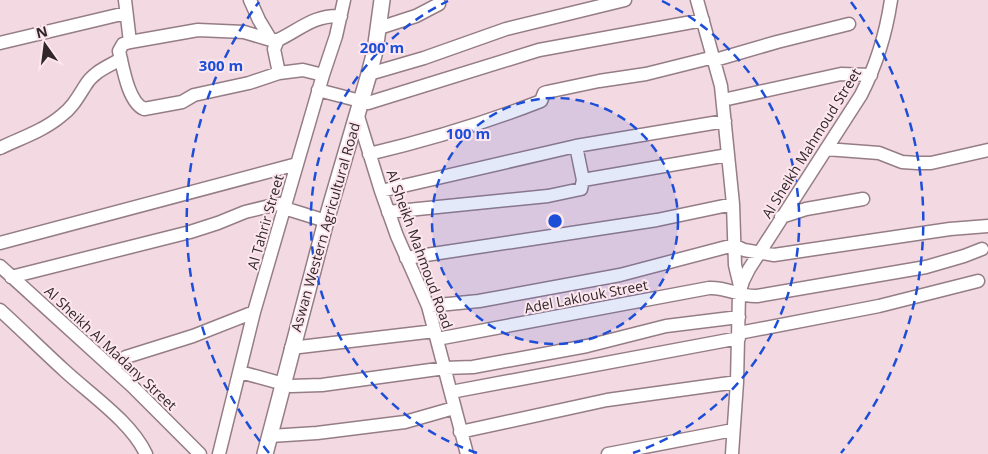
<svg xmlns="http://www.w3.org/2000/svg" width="988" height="454" font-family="'Open Sans',sans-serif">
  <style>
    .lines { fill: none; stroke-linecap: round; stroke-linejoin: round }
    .minor-casing { stroke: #957d86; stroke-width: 15 }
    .major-casing { stroke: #957d86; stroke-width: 18 }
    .minor { stroke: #fff; stroke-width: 12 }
    .major { stroke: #fff; stroke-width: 15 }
    .ring { fill: none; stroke: #1d4ed8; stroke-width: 2.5; stroke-dasharray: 9 6 }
    .labels { text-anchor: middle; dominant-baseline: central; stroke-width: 4; stroke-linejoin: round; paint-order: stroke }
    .street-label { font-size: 14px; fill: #31272b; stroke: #fde7ef }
    .centre { fill: #1d4ed8; stroke: #fde7ef; stroke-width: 2.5 }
    .ring-label { font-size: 15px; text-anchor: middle; font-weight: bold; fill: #1d4ed8; stroke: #fde7ef; stroke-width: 4; stroke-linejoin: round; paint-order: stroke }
  </style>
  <rect width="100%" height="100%" fill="#f3d9e2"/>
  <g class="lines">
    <defs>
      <path id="minor" d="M125,0L130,42
        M250,0L259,20L271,40
        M697,0L721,86L733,204L735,265L741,290
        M379,28L416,16L439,4
        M278,40L274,49L279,73
        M0,43L126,13
        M715,60L777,42L849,24
        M369,74L424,58L506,29L625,0
        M323,75L303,70L279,73L249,83L194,95L182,102L144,109C128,102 123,67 119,51L123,44L130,42L198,30L244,32L271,40H278C301,29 313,15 341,16
        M318,90L368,103L539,50L703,20
        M723,100L841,74L871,75
        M357,113L381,191L397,236L428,306L467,454
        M0,148C21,138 43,131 61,116C72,108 78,97 85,86C93,72 107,67 121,59
        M826,149L879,153L902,162L917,163H931L988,150
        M369,154C428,140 485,123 541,101L544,93L547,92L599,81L646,74L714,57
        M583,180L728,155
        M381,191L576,146L725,121
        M284,208L326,221
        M388,212L548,196L581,189L583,180L576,146
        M781,217L806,209L863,199
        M0,243L297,164
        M406,258L657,220L733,204
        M0,266L132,386L200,454
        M11,277L190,232L218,223L245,212L286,202
        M428,306L479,301L620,275L734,245L744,250L774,255L950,229L988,226
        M0,310C22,330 43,351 65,371C91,395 131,422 146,454
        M739,333L879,306L978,281
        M437,339L709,288C728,287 739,297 757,296L926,267L964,256L982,249
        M291,348L435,331
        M112,367L126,357L193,336L254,312
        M240,372L291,386L322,385L445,368L473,367L587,346L666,326L739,317
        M451,392L739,338
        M460,432L607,400L737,382
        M270,436L317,433L405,422L454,408
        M219,454L254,312L323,75L336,36L344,0
        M608,454L733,430
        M732,454L737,382L739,294L743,281L749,269L861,95C877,64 886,34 891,0"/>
      <path id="major" d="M265,454L326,221L369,74L375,51L382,0"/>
    </defs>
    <use href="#minor" class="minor-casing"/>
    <use href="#major" class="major-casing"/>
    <use href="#minor" class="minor"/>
    <use href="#major" class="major"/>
  </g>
  <circle cx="555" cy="221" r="123" fill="#1d4ed8" fill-opacity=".12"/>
  <g class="ring">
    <circle cx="555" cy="221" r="123"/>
    <path d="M477 453A245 245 0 0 1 448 1M662 1A245 245 0 0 1 633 453"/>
    <path d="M269 453A368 368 0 0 1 259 2M851 2A368 368 0 0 1 841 453"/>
  </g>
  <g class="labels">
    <g class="street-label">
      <text transform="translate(811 143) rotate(-58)">Al Sheikh Mahmoud Street</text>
      <text transform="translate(265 222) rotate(-74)">Al Tahrir Street</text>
      <text transform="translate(325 227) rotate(-74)">Aswan Western Agricultural Road</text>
      <text transform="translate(420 249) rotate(70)">Al Sheikh Mahmoud Road</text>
      <text transform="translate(586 296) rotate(-11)">Adel Laklouk Street</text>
      <text transform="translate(111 348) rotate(43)">Al Sheikh Al Madany Street</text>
    </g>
  </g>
  <circle cx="555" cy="221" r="8" class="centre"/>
  <g class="ring-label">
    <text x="382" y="53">200 m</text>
    <text x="221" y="71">300 m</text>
    <text x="468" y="139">100 m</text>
  </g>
  <g transform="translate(45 45) rotate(346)" stroke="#fde7ef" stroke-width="4" paint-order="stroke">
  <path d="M0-4L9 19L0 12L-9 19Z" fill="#31272b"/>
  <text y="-8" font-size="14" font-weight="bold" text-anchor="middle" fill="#31272b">N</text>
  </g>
</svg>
